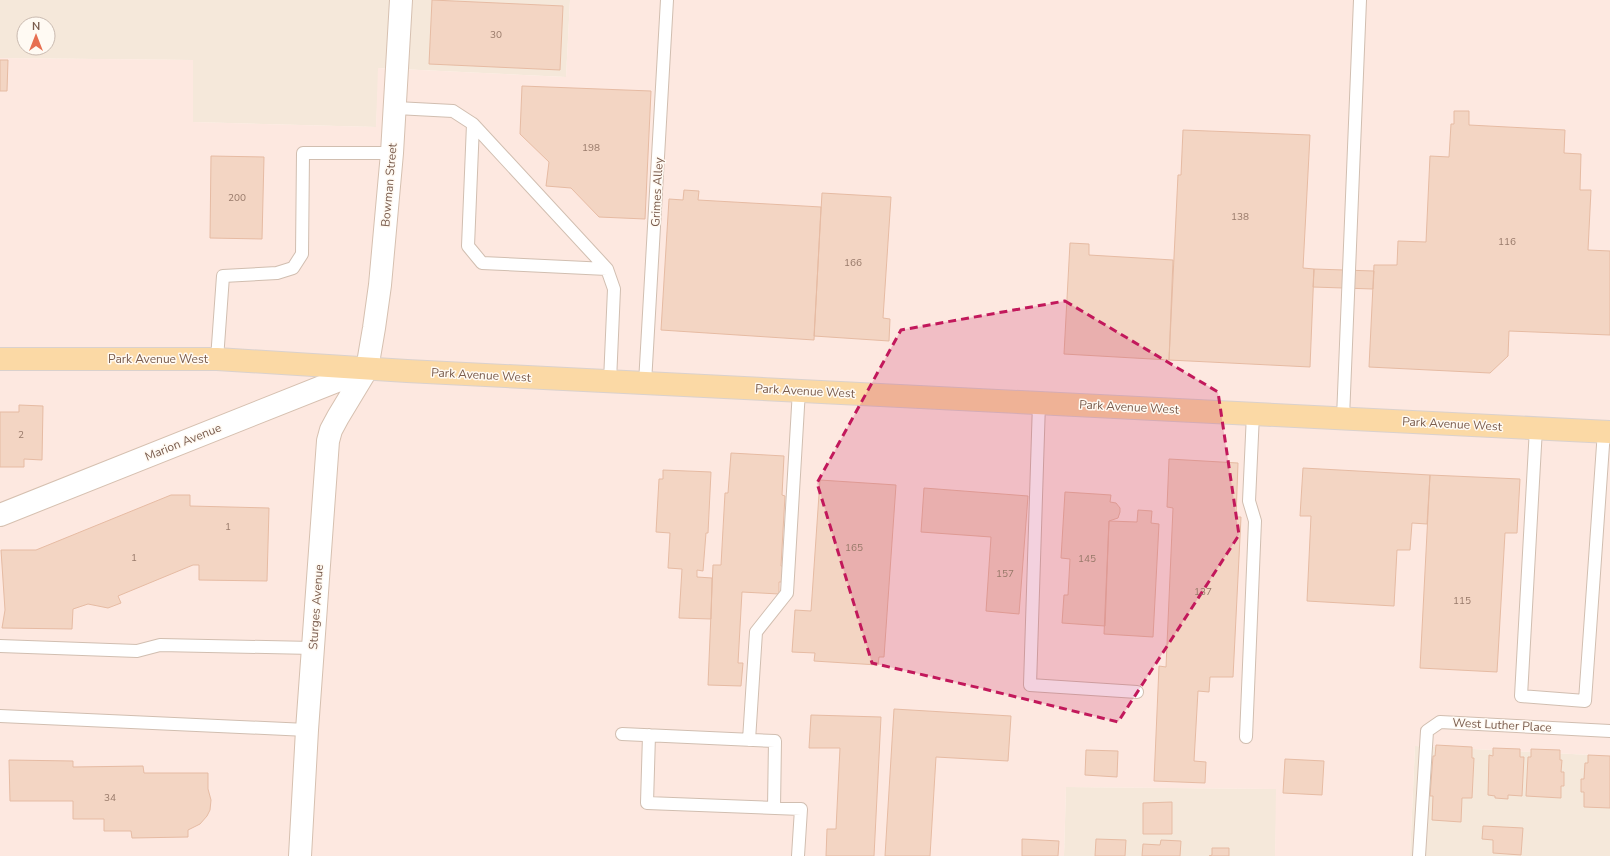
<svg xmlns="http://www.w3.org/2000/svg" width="1610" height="856" font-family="'Nunito Sans',sans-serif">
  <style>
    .residential { fill: #f5e8da; fill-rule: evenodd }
    .commercial { fill: #fde8e0 }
    .building { fill: #f3d5c3; stroke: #e6bba3 }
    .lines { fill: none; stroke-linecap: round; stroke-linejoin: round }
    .lane-casing { stroke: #d1beb0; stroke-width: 14 }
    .secondary-casing { stroke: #d6c0b0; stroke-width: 24 }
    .primary-casing { stroke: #dad1cd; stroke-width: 24 }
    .lane { stroke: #fff; stroke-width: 12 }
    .secondary { stroke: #fff; stroke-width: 22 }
    .primary { stroke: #fbd9a5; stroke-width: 22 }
    .marked { fill: #c2185b; fill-opacity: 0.2; stroke: #c2185b; stroke-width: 3; stroke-dasharray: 8 5; stroke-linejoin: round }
    .labels { text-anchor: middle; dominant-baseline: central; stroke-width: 3; stroke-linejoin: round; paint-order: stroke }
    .number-label { font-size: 10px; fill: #987a6a }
    .street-label { font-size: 12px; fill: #7a5c4d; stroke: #fffaf3 }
  </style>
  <rect width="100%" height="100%" fill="#fdf6ec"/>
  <path class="residential" d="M0,0H570L566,77L379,68L376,127L192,122L193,60L0,58ZM24,24H48V48H24Z
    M1415,746L1610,756V856H1410Z
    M1066,787L1277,789L1275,856H1064Z"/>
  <path class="commercial" d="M570,0H1610V756L1415,746L1410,856H1275L1276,789L1066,787L1064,856H0V58L193,60V122L376,127L378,68L566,77Z"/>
  <path class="building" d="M432,0L563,6L560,70L429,64Z
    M0,60H8L7,91H0Z
    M522,86L651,91L645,219L599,217L571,188L546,186L549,162L520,134Z
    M1454,111H1469V125L1565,130L1564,153L1581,154L1580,190H1591L1588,250L1610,251V335L1509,331L1508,356L1490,373L1369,367L1374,265H1397L1398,241L1426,242L1430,156L1449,157L1451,124H1454Z
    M1183,130L1310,135L1303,268L1314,269L1310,367L1169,360L1178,175H1181Z
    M211,156L264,157L262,239L210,238Z
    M684,190L699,191L698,200L821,207L814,340L661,330L669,199L683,200Z
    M822,193L891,197L883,318L890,319L889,341L814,336Z
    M1070,243L1089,244V255L1173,260L1169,360L1064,354Z
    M1314,269L1374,271L1373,289L1313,287Z
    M19,405L43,406L42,460L24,459V467H0V412H19Z
    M731,453L784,456L782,495L785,496L781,566H783L782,582H779V594L742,592L738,663H743L741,686L708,685L713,565H721L725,493H728Z
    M1169,459L1238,463L1236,517H1241L1233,677H1210L1209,692L1198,691L1194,761L1206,762L1205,783L1154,781L1159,666L1166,667L1173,508L1167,507Z
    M1303,468L1430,475L1427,524L1412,523L1410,550H1397L1394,606L1307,601L1311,516H1300Z
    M663,470L711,472L708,533H706L703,571L697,570V577L712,578L711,619L679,618L682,569L668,568L670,533L656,532L659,479H663Z
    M1430,475L1520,479L1517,533H1505L1497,672L1420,668Z
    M820,480L896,485L884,657H879L878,665L814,661L815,653L792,652L795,610L811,611Z
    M924,488L1028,496L1019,614L986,611L991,537L921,532Z
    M1065,492L1111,495L1110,502L1116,503L1120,508V512L1118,518L1109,521L1105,626L1062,623L1064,595H1068L1070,559L1061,558Z
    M171,495H190V506L269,508L267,581L199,580V565H193L118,596L121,603L108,608L88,604L73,609L72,629L2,628L5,610L1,550H36Z
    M1138,510L1152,511L1151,523L1159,524L1153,637L1104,634L1109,521L1137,522Z
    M894,709L1011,716L1008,761L936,757L930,856H885Z
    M811,715L881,717L874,856H826L827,829H836L840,748H809Z
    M1436,745L1472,747V758H1474L1472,798H1462L1461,822L1432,820L1433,796H1430L1433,756H1435Z
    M1493,748L1520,749V757H1524L1522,796L1508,795V799L1495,798V796L1488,795L1489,755L1493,756Z
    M1531,749L1560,750V760H1562L1561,772H1564V786H1561V798L1526,796L1528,757H1531Z
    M1086,750L1118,751L1117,777L1085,775Z
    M1588,755L1610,756V808L1584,807V792H1581V779H1584L1585,763H1588Z
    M1285,759L1324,761L1322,795L1283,793Z
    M9,760L73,761V767L143,766L144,773H208V789L211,800L210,810L207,816L200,824L188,830V837L132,838L131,831H104V819H73V801H10Z
    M1172,802V834H1143V803Z
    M1483,826L1523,828L1521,855L1493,853V840L1482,839Z
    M1022,839L1059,841L1058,856H1022Z
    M1096,839L1126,840L1125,856H1095Z
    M1161,840L1181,841L1180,856H1142L1143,844L1160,845Z
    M1212,848H1229V856H1209L1212,855Z"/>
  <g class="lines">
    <defs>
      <path id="lane" d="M396,108L453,111L473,124L607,269L614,289L610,381
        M473,124L468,246L482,263L607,269
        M217,359L223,276L277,273L293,268L302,254L303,153H392
        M645,383L667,0
        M1039,403L1030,685L1137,692
        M1343,418L1360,0
        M1536,428L1521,696L1585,701L1604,431
        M0,646L137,651L160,645L313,648
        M0,716L307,730
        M622,734L775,741L774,808
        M649,735L647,803L801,809L798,856
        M1246,737L1255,521L1249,501L1253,414
        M749,740L756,632L787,593L799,390
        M1419,856L1427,731L1440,722L1610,731"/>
      <path id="secondary" d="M0,515L367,369
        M300,856L307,730L328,441L331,430L338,417L367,369L374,328L380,285L392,153L401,0"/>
      <path id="primary" d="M0,359H217L407,371L1610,432"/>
    </defs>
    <use href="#lane" class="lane-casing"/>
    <use href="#secondary" class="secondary-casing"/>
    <use href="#primary" class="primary-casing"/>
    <use href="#lane" class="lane"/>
    <use href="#secondary" class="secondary"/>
    <use href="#primary" class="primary"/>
  </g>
  <path class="marked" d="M1065,301L1218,392L1239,535L1118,722L980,688L872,663L817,483L901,330Z"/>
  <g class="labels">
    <g class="number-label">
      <text x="496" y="35">30</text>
      <text x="591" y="148">198</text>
      <text x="237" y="198">200</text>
      <text x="1240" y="217">138</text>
      <text x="1507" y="242">116</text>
      <text x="853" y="263">166</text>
      <text x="21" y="435">2</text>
      <text x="228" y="527">1</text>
      <text x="854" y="548">165</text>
      <text x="134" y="558">1</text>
      <text x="1087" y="559">145</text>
      <text x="1005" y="574">157</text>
      <text x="1203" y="592">137</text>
      <text x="1462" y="601">115</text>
      <text x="110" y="798">34</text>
    </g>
    <g class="street-label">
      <text transform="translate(389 185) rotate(-85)">Bowman Street</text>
      <text transform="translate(657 192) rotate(-87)">Grimes Alley</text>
      <text x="158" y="359">Park Avenue West</text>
      <text transform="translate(481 375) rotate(3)">Park Avenue West</text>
      <text transform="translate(805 391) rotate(3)">Park Avenue West</text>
      <text transform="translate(1129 407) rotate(3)">Park Avenue West</text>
      <text transform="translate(1452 424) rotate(3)">Park Avenue West</text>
      <text transform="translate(183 442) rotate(-22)">Marion Avenue</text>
      <text transform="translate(316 607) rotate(-86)">Sturges Avenue</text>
      <text transform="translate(1502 725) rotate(3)">West Luther Place</text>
    </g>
  </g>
  <g transform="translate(36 36)"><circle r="19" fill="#fffaf3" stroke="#cabbb1"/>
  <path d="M0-3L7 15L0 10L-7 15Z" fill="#e76f51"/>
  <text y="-6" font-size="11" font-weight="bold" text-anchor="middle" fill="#7a5c4d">N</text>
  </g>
</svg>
